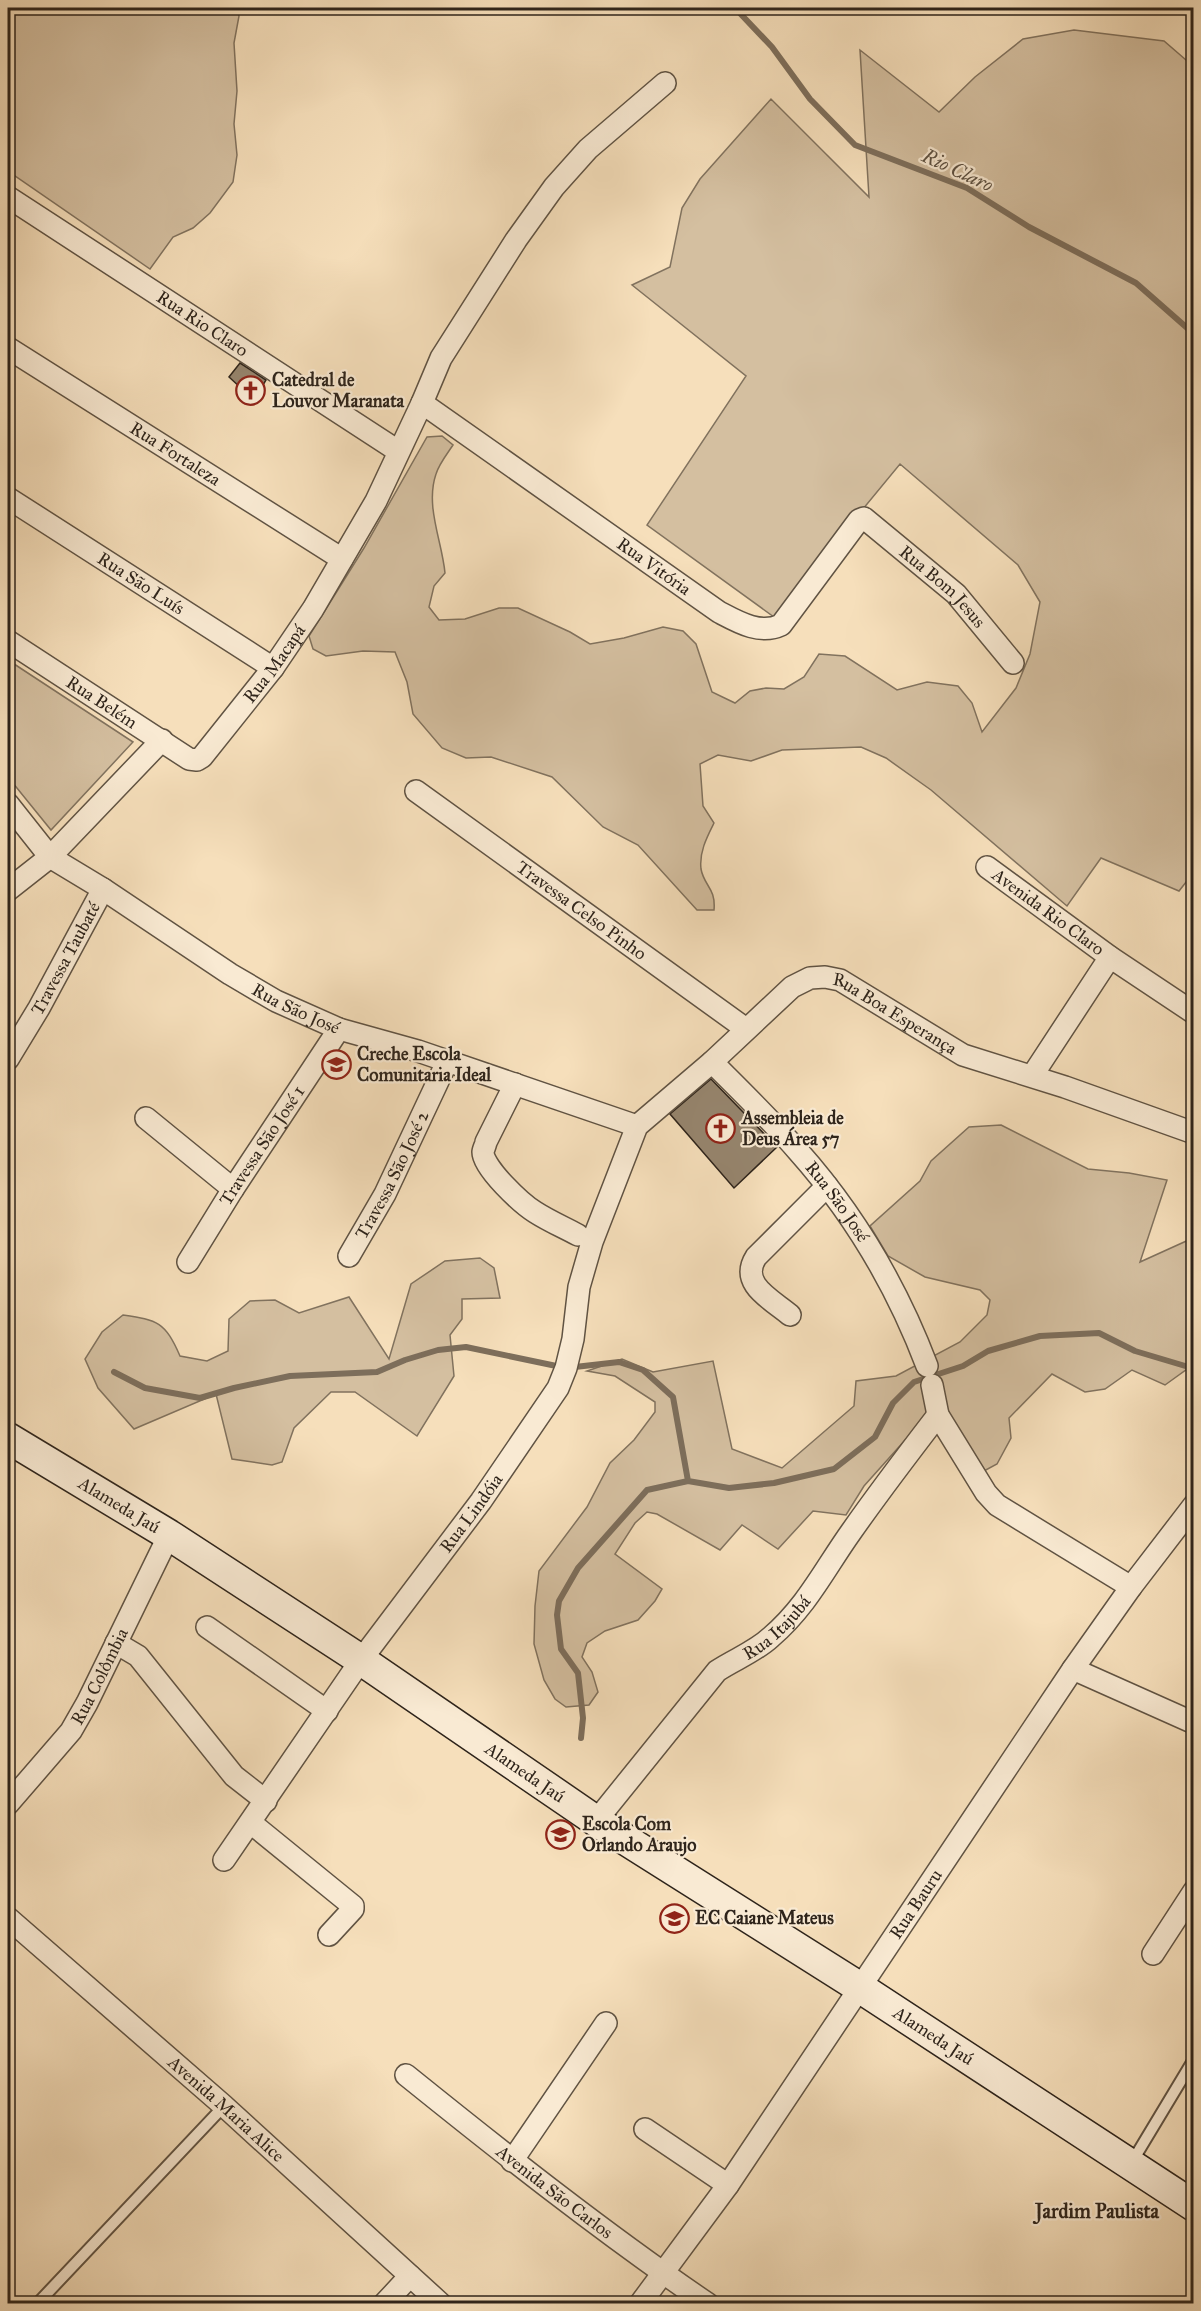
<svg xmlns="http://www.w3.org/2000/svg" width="1201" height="2311" font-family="'IM FELL Great Primer',serif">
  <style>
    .green { fill: #d4bfa0; stroke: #81725e; stroke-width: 1.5 }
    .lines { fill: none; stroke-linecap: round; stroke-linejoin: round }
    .stream { stroke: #7d6e5b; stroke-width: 6 }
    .building { fill: #96856e; stroke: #2e241b; stroke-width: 1.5 }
    .lane-casing { stroke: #605343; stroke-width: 14 }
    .street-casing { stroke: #605343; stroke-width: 24 }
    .secondary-casing { stroke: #2e241b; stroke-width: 33 }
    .lane { stroke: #f9ead3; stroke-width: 10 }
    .street { stroke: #f9ead3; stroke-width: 21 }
    .secondary { stroke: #f9ead3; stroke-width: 30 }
    .labels { text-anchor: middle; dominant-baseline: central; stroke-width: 4.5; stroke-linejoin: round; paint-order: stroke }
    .street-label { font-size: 18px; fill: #2e241b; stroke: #f9ead3 }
    .poi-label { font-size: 18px; font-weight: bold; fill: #2e241b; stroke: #f9ead3; text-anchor: start }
    .water-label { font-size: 20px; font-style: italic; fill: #5c4f40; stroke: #f9ead3 }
    .neighbourhood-label { font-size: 20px; font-weight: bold; fill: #2e241b; stroke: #f9ead3 }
  </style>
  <rect width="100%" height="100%" fill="#f6dfbb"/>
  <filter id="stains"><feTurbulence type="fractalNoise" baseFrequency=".00333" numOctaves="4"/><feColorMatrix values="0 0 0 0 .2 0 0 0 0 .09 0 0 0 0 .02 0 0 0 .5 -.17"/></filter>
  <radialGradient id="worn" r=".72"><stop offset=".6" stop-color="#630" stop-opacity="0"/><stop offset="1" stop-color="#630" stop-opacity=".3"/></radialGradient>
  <path class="green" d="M8,8H236L239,16L234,43L237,91L234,124L237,155L233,182L210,213L193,228L173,237L150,269L8,171Z
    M1074,30L1164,41L1193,66L1194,872L1179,891L1101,858L1067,906L931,790L886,758L861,747L782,750L751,761L718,755L700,764L703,806L714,823C707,837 699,852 701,869C704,886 716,888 714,910H697L638,845L603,827L552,777L491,757L466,758L442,748L413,714L407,682L395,652L363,651L326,656L313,649L309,636L364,548L427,437L442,436L453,445C447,454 439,464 436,474C425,506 442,541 445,573L434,586L429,607L439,620L465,619L499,608H518L570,632L590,644L624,638L663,627L683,631L696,644L712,692L735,703L750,691L766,688L784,689L804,677L819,654L845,656L897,690L927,682L958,686L972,703L982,732L1016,688L1030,654L1040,602L1018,565L900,464L774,617L647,525L746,376L632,285L670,267L682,208L700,179L771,99L869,197L860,50L939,112L975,77L1023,39Z
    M8,660L133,742L51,830L8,777Z
    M1001,1125L1088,1169L1129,1173L1167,1180L1140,1262L1193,1238L1194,1364L1165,1385L1132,1370L1105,1389L1085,1392L1052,1374L1009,1418L1011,1438L997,1464L984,1471L950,1415L924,1419L864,1486L846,1515L813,1511L778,1549L742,1525L720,1550L657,1514L647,1512L635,1523L615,1554L662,1589L655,1601L638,1620L605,1631L587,1643L582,1657L592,1672L598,1692L589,1705L566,1707L555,1699L544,1680L534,1644L535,1606L539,1571L587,1507L610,1463L634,1440L655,1412V1402L615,1376L587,1371L622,1359L653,1372L713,1361L732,1449L782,1468L854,1406L856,1381L896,1376L960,1342L987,1315L990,1300L980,1290L925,1277L888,1256L870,1226L920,1181L931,1161L969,1127Z
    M480,1258L494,1268L500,1298L462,1299V1319L450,1335L454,1376L417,1436L355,1392H331L294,1428L282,1462L272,1465L232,1459L216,1394L134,1429L98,1388L85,1359L102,1332L123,1315C158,1320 165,1322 180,1356L207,1361L228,1351L229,1319L250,1301L275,1300L299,1313L349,1297L389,1359L411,1284L445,1261Z"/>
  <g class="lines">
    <path class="stream" d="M735,8L772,47L810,99L855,145L967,188L1029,227L1136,283L1194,334
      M114,1372L145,1388L200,1398L234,1388L290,1376L377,1372L405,1360L438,1350L466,1347L566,1368L619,1362L643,1370L673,1397L688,1481
      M581,1738L583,1718L578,1673L561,1649L557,1615L559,1601L578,1568L647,1490L688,1481L729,1488L774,1483L834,1469L875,1437L893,1403L914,1382L963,1366L988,1351L1040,1336L1099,1333L1135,1351L1192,1368"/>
  </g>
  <path class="building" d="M240,363L266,380L254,400L229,377Z
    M711,1079L777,1147L734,1188L670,1114Z"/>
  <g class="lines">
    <defs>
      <path id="lane" d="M1132,2162L1194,2059
        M37,2304L224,2106"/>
      <g id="street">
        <path id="s1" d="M8,197L398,451"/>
        <path id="s2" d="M8,348L342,559"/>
        <path d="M422,403L441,358L516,240L554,187L588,149L665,83"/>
        <path id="s3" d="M8,498L273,668"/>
        <path id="s4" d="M8,641L189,759L197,760L202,757L273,668L313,609L376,501L422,403L719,612C738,622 760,635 781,625L859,520L864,518L956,594L1013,663"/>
        <path id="s5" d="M416,791L746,1029"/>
        <path id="s6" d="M8,804L50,857L103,889L230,974L276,1001L339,1029L418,1051L637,1126"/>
        <path id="s7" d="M987,867L1110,957L1194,1013"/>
        <path d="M8,890L50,857L162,740"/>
        <path id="s8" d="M8,1059L39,1008L103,889"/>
        <path id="s9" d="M712,1062C741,1091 771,1120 798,1151C855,1215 897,1287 927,1366"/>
        <path d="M1032,1076L1110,957"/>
        <path d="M515,1084L486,1142C486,1144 483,1150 483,1152C483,1168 522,1204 535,1212C549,1221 563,1227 578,1235"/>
        <path d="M146,1118L233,1189"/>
        <path id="s10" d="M349,1256L385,1194L447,1062"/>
        <path id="s11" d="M188,1262L233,1189L339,1029"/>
        <path d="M790,1315C771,1299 739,1284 756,1257L827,1186"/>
        <path d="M932,1385L938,1415L986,1493L997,1505L1131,1587"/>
        <path d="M207,1627L327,1711"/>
        <path d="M116,1643L138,1656L234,1776L266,1801"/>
        <path d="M1073,1669L1194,1723"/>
        <path id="s12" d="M8,1804L71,1731L87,1703L169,1535"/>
        <path id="s13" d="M596,1821L717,1671C735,1659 755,1652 771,1637C807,1606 824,1570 851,1532C879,1492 908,1454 938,1415"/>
        <path d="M251,1823L353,1906V1909L329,1935"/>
        <path id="s14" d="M224,1860L361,1660L481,1501L558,1388L566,1368L573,1339L579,1287L592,1242L637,1126L712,1062L792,987L810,978L825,977L840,980L963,1055L1065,1087L1194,1133"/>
        <path id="s15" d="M8,1918L224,2106L441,2304"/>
        <path d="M1153,1954L1194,1891"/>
        <path id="s16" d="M406,2075C504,2154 604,2233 708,2304"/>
        <path d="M645,2129L728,2185"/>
        <path d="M512,2161L606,2023"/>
        <path d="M384,2304L410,2276"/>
        <path id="s17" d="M640,2304L728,2185L1073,1669L1131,1587L1194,1505"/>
      </g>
      <g id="secondary">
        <path id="s18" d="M8,1438L169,1535L361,1660L596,1821L859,1987L1194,2206"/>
      </g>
    </defs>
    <use href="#lane" class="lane-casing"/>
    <use href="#street" class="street-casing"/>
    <use href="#secondary" class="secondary-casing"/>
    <use href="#lane" class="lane"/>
    <use href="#street" class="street"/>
    <use href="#secondary" class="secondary"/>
  </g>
  <defs>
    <symbol id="church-ring" viewBox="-11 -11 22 22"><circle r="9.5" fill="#f9ead3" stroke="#8f2418" stroke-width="1.5"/><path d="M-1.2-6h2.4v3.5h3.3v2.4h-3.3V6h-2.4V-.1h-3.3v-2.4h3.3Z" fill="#8f2418"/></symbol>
    <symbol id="school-ring" viewBox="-11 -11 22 22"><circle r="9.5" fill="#f9ead3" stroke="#8f2418" stroke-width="1.5"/><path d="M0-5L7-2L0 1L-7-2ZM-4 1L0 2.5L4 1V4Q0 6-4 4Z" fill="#8f2418"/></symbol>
  </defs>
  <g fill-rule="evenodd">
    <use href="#church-ring" x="234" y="374" width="33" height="33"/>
    <use href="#school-ring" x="320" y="1048" width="33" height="33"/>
    <use href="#church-ring" x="704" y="1112" width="33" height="33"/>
    <use href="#school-ring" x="544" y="1818" width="33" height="33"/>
    <use href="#school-ring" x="658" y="1902" width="33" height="33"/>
  </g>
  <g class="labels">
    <g class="street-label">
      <text stroke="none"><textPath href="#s1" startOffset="232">Rua Rio Claro</textPath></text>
      <text stroke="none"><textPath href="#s2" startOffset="198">Rua Fortaleza</textPath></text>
      <text stroke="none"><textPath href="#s4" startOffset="932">Rua Vitória</textPath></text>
      <text stroke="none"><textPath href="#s3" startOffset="158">Rua São Luís</textPath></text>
      <text stroke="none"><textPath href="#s4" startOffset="1318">Rua Bom Jesus</textPath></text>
      <text stroke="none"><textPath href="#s4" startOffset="348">Rua Macapá</textPath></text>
      <text stroke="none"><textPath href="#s4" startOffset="112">Rua Belém</textPath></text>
      <text stroke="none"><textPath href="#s5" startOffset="204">Travessa Celso Pinho</textPath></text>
      <text stroke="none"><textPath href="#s7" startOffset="76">Avenida Rio Claro</textPath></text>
      <text stroke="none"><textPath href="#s8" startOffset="116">Travessa Taubaté</textPath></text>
      <text stroke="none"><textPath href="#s6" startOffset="357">Rua São José</textPath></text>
      <text stroke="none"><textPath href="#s14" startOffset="1176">Rua Boa Esperança</textPath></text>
      <text stroke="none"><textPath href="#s11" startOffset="138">Travessa São José 1</textPath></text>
      <text stroke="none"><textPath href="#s10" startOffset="92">Travessa São José 2</textPath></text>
      <text stroke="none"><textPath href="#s9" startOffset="188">Rua São José</textPath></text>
      <text stroke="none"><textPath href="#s18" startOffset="130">Alameda Jaú</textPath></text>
      <text stroke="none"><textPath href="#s14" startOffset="426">Rua Lindóia</textPath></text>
      <text stroke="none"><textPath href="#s13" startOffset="267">Rua Itajubá</textPath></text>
      <text stroke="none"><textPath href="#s12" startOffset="158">Rua Colômbia</textPath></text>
      <text stroke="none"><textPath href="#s18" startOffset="616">Alameda Jaú</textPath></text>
      <text stroke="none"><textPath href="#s17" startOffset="486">Rua Bauru</textPath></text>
      <text stroke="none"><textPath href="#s18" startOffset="1102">Alameda Jaú</textPath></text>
      <text stroke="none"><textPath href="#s15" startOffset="290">Avenida Maria Alice</textPath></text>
      <text stroke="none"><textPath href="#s16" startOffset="189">Avenida São Carlos</textPath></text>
    </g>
    <g class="poi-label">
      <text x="272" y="380">Catedral de<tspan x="272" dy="21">Louvor Maranata</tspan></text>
      <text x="357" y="1054">Creche Escola<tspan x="357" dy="21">Comunitaria Ideal</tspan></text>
      <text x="742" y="1118">Assembleia de<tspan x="742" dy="21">Deus Área 57</tspan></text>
      <text x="582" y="1824">Escola Com<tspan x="582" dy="21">Orlando Araujo</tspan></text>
      <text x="695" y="1918">EC Caiane Mateus</text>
    </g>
    <g class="water-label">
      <text transform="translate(958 170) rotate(25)">Rio Claro</text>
    </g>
    <g class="neighbourhood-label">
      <text x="1097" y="2211">Jardim Paulista</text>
    </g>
  </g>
  <rect width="1201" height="2311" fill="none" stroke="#f6dfbb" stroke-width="30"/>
  <rect x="9" y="9" width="1183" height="2293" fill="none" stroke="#2e241b" stroke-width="3"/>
  <rect x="15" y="15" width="1171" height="2281" fill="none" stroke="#2e241b" stroke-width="1.5"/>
  <rect width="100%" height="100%" filter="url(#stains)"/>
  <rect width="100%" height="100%" fill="url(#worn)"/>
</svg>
